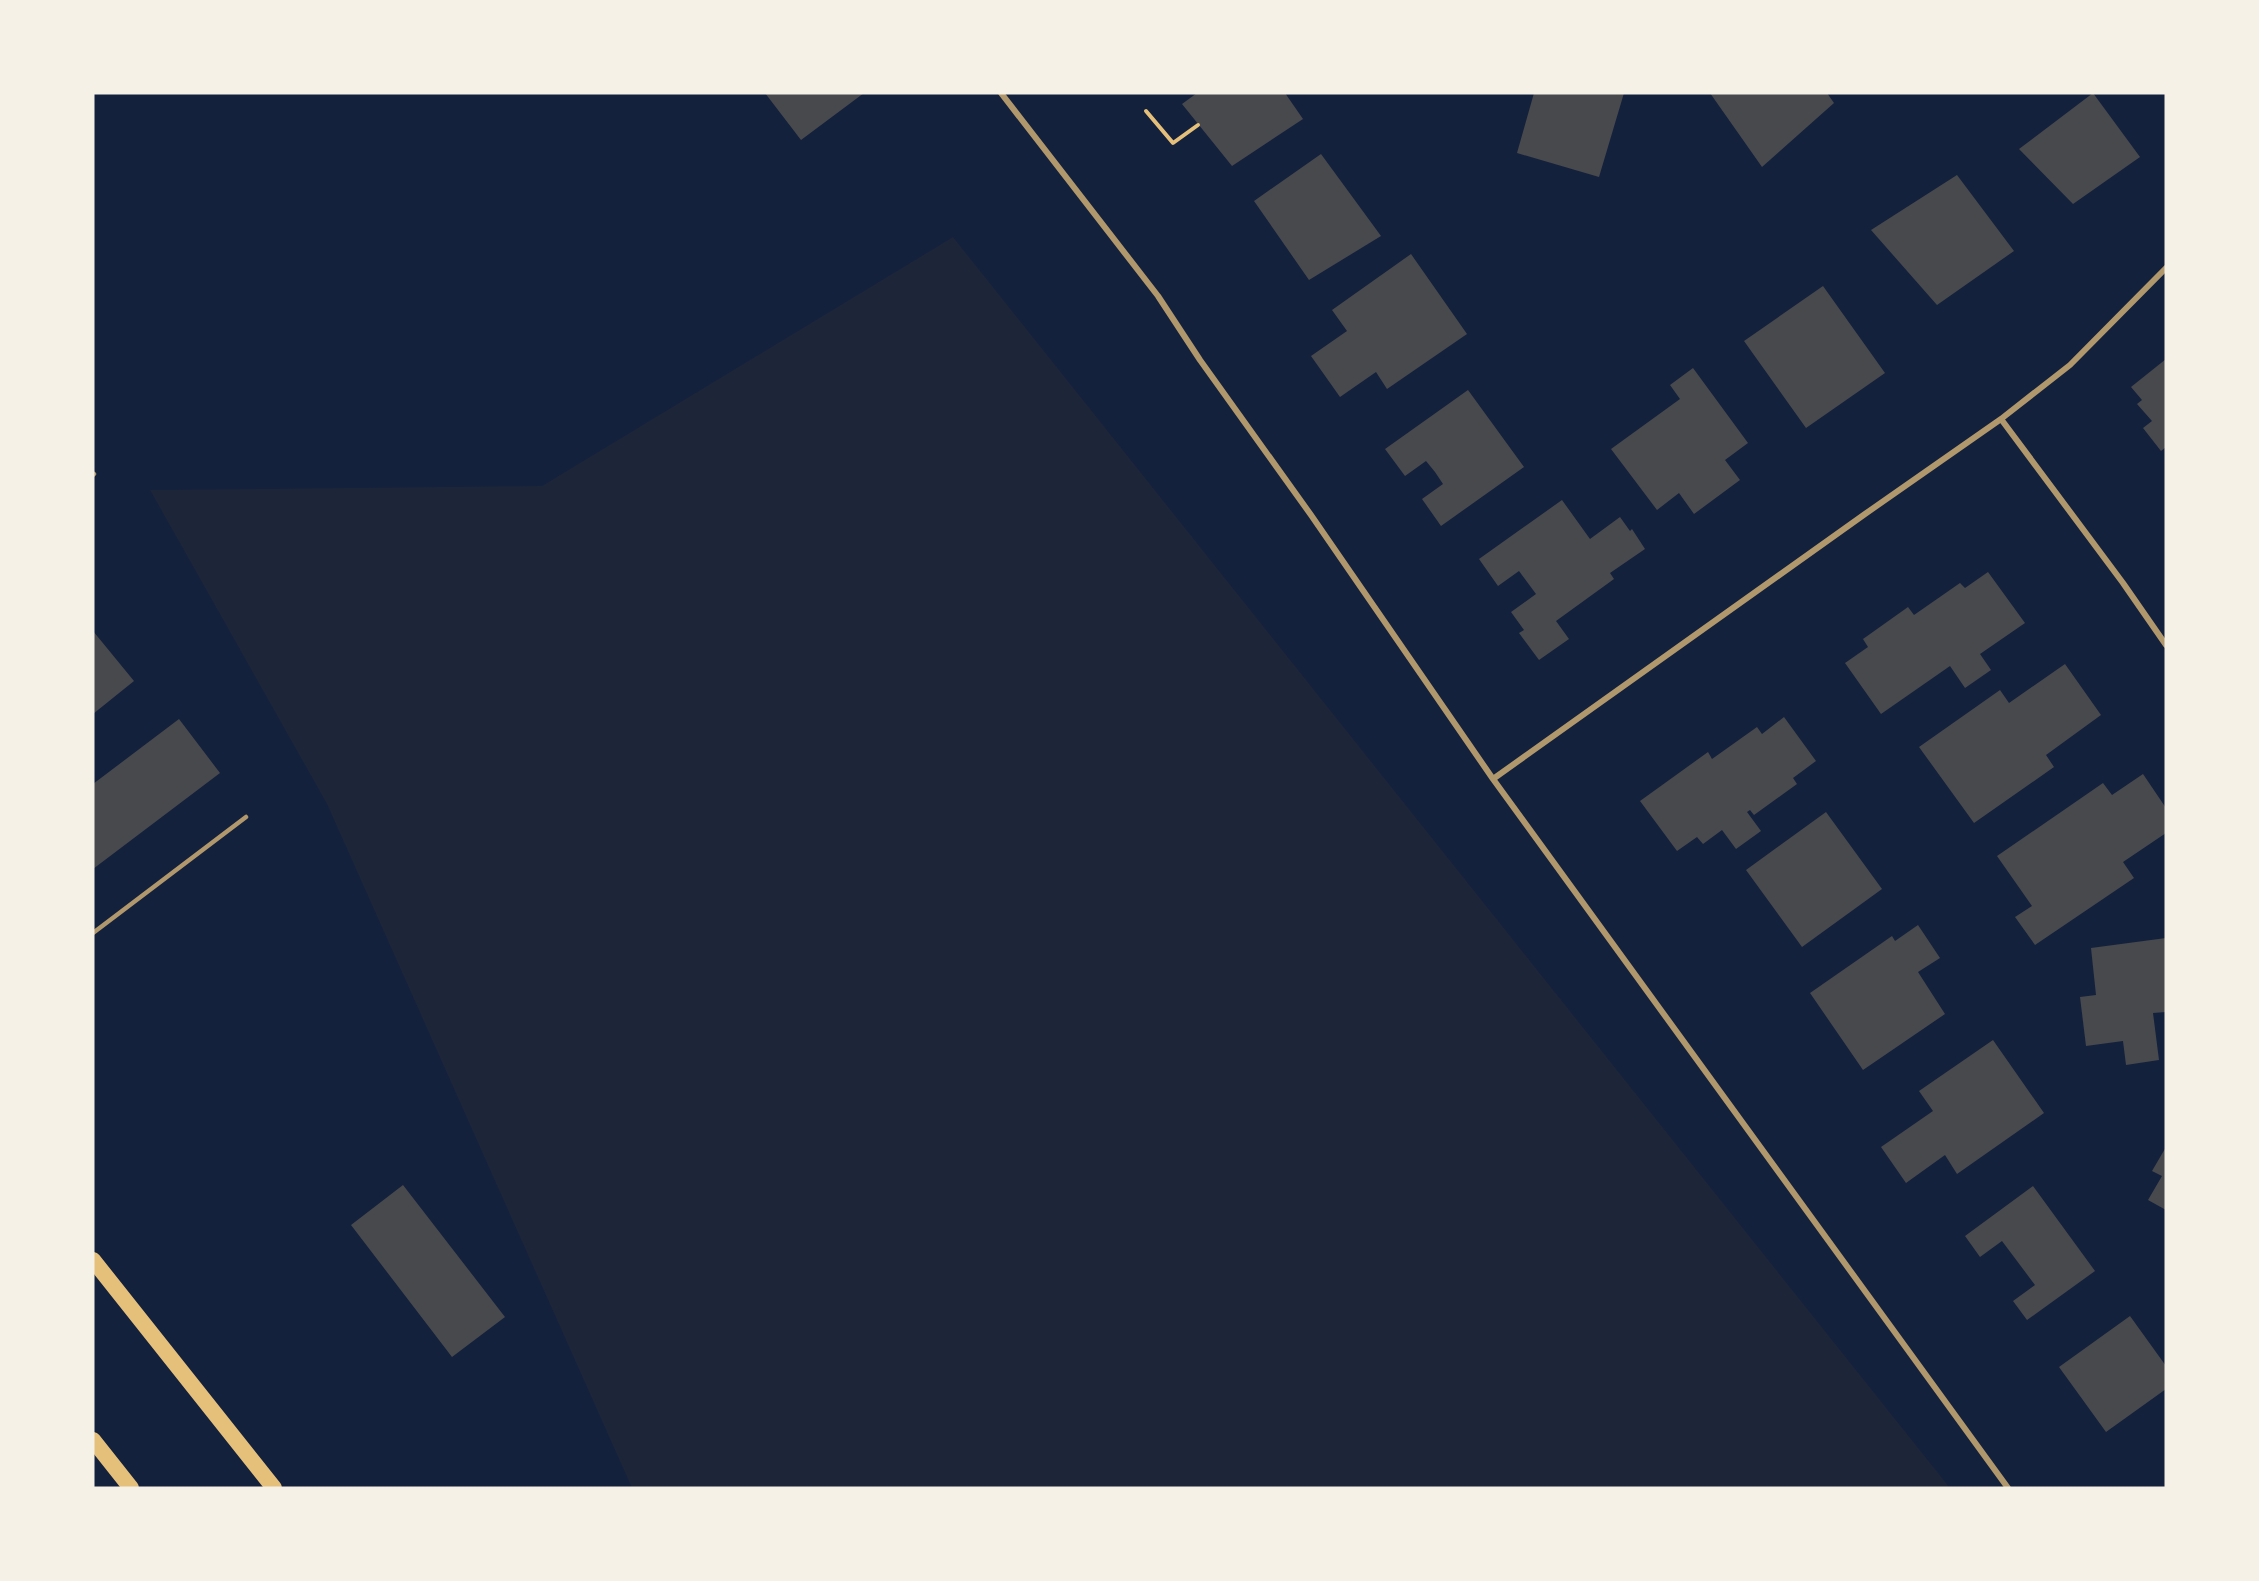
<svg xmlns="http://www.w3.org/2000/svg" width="2259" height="1581" font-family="'Fira Sans Condensed',sans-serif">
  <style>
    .green { fill: #1d2539 }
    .building { fill: #48494c }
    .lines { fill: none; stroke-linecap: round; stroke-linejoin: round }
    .path { stroke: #e5c07b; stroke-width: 4 }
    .service { stroke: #b1986c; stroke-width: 4.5 }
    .minor { stroke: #b1986c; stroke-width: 6 }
    .trunk { stroke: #e5c07b; stroke-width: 16 }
  </style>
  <rect width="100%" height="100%" fill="#14213d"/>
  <path class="green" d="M953,237L1950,1488H632L327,804L150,490L542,486Z"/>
  <path class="building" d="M765,93H864L801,140Z
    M1197,93H1285L1303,119L1232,166L1182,104Z
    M1534,93H1624L1599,177L1517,153Z
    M1710,93H1827L1834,103L1762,167Z
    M2093,93L2140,157L2073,204L2019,149Z
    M1321,154L1381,236L1309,280L1254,201Z
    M1957,175L2014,251L1937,305L1871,230Z
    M1411,254L1467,334L1387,389L1376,372L1340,397L1311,356L1347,331L1332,310Z
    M1823,286L1885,373L1806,428L1744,341Z
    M2166,359V447L2161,451L2143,428L2152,421L2137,404L2142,400L2131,387Z
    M1693,368L1748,443L1725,460L1740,480L1694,514L1679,493L1657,510L1611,449L1680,399L1670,385Z
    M1468,390L1524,467L1441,526L1422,499L1443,484L1435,472L1426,461L1405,476L1385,449Z
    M1562,500L1590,539L1620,517L1630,531L1632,529L1645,549L1610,573L1614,579L1556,621L1569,639L1539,660L1519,633L1524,630L1511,612L1536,594L1519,571L1498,586L1479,559Z
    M1988,572L2025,623L1980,654L1991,670L1965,688L1950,666L1881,714L1845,663L1868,647L1863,639L1908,607L1914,615L1960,583L1965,588Z
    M93,631L134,681L93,714Z
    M2065,664L2101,715L2046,755L2054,767L1974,823L1919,747L2000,690L2009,703Z
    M1784,717L1816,761L1793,778L1797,784L1754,815L1750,810L1747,812L1761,831L1736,849L1722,830L1703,844L1697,837L1677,851L1640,801L1708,752L1712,759L1757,727L1762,734Z
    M179,719L220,773L93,869V784Z
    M2143,774L2166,808V833L2123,862L2134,878L2035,945L2015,917L2032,906L1997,856L2103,783L2112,795Z
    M1826,812L1882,889L1802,947L1746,870Z
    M1918,925L1940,958L1918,972L1945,1014L1863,1070L1810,993L1892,936L1895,941Z
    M2166,938V1012L2153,1013L2159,1060L2126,1065L2123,1041L2086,1046L2080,997L2096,995L2091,948Z
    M1993,1040L2044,1113L1957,1174L1945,1155L1906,1183L1881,1147L1933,1111L1919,1091Z
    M2166,1147V1210L2148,1200L2162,1176L2152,1171Z
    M403,1185L505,1317L452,1357L351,1225Z
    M2033,1186L2095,1271L2027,1320L2013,1301L2035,1285L2002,1241L1980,1257L1965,1236Z
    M2130,1316L2166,1366V1389L2106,1432L2059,1367Z"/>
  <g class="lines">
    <path class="path" d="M1146,111L1173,143L1198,125"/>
    <path class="service" d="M93,475L94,474
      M93,933L246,817"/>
    <path class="minor" d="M1001,93L1158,296L1200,360L1311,515L1493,779L2008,1488
      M2001,419L2123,583L2166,645
      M1493,779L1865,514L2001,419L2070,365L2166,268"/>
    <path class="trunk" d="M93,1260L274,1488
      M93,1440L131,1488"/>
  </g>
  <rect width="2259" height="1581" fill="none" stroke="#f6f1e7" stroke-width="189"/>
</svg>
